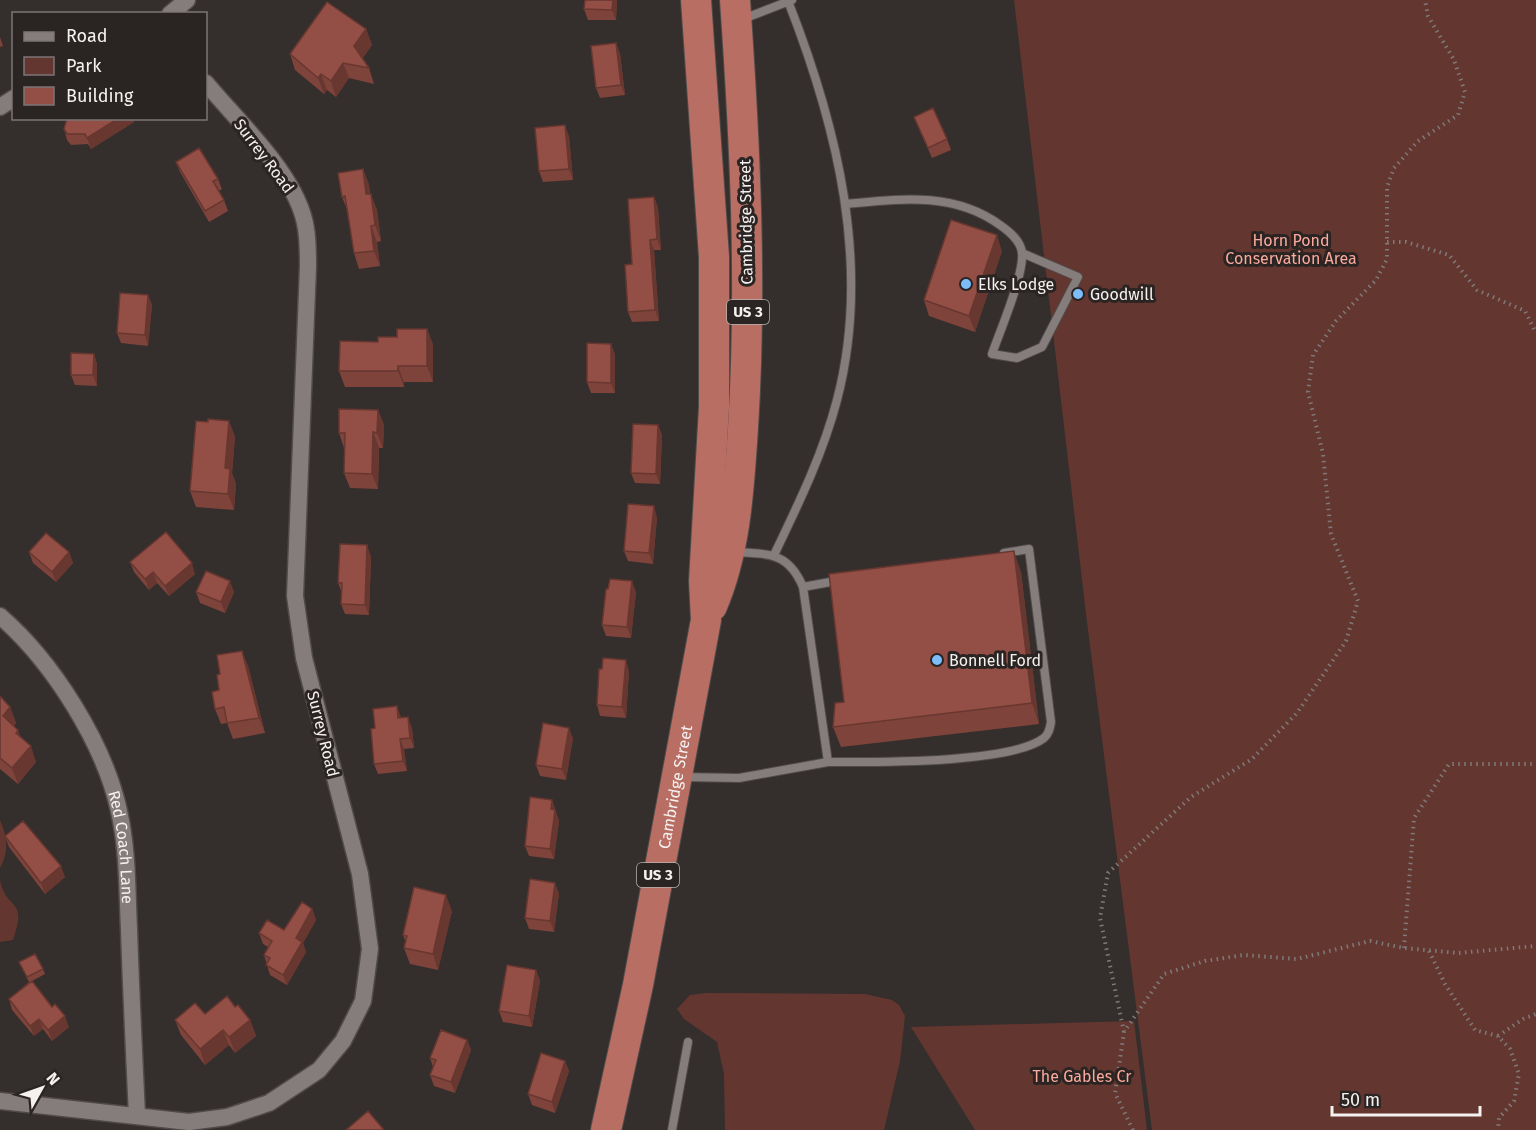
<svg xmlns="http://www.w3.org/2000/svg" width="1536" height="1130" font-family="'Fira Sans',sans-serif">
  <style>
    .green { fill: #643630 }
    .lines { fill: none; stroke-linecap: round; stroke-linejoin: round }
    .lane-casing { stroke: #504b4a; stroke-width: 10 }
    .street-casing { stroke: #504b4a; stroke-width: 19 }
    .highway-casing { stroke: #504b4a; stroke-width: 32 }
    .path { stroke: #7f7a79; stroke-width: 4; stroke-dasharray: 1.5 4.5; stroke-linecap: butt }
    .lane { stroke: #857d7c; stroke-width: 8 }
    .street { stroke: #857d7c; stroke-width: 16 }
    .highway { stroke: #b86e63; stroke-width: 30 }
    .wall { fill: #7e433b }
    .shaded-wall { fill: #673730 }
    .building { fill: #934e45; stroke: #673730; stroke-width: 1.5 }
    .poi-dot { fill: #7cbef9; stroke: #2a2423; stroke-width: 2 }
    .labels { text-anchor: middle; dominant-baseline: central; stroke-width: 6; stroke-linejoin: round; paint-order: stroke }
    .shield { fill: #2a2423; stroke: #b8b4b2; stroke-width: 1.5 }
    .shield-label { font-size: 15px; font-weight: bold; fill: #f5f1f0 }
    .street-label { font-size: 16px; fill: #f5f1f0; stroke: #2a2423 }
    .park-label { font-size: 16px; fill: #fba99c; stroke: #2a2423 }
    .poi-label { font-size: 16px; fill: #f5f1f0; stroke: #2a2423; text-anchor: start }
  </style>
  <rect width="100%" height="100%" fill="#342e2d"/>
  <path class="green" d="M1014,0H1536V1130H1152L1087,622Z
    M0,820C8,838 9,851 0,868Z
    M0,880C7,913 28,896 13,940L0,942Z
    M706,993L865,994L892,1000L899,1005L905,1016L900,1061L884,1130H725L724,1074L717,1042L684,1019L677,1009L690,995Z
    M1134,1021L1147,1130H975L911,1027Z"/>
  <g class="lines">
    <defs>
      <path id="lane" d="M743,19L792,0
        M846,204C899,199 953,191 1000,225C1010,232 1021,241 1022,253C1024,275 1000,331 992,354L1017,358L1042,347L1078,277L1022,253
        M774,555C798,505 823,454 837,400C872,266 837,126 788,1
        M803,587L841,580
        M828,762C874,762 1010,764 1044,738C1049,734 1050,728 1051,722L1029,549L1004,553
        M682,777L739,778L828,762L803,587C788,551 767,554 733,552
        M672,1130L688,1042"/>
      <g id="street">
        <path d="M170,14L187,0"/>
        <path d="M0,107L14,98"/>
        <path id="s1" d="M0,616C53,662 104,743 119,811C128,851 127,889 129,929C131,991 134,1053 137,1115"/>
        <path d="M0,1101L189,1122L227,1117L269,1103L319,1070L343,1041L363,1001L370,949L360,874L304,658L295,596L308,266C308,254 308,241 306,229C299,177 239,123 206,83"/>
      </g>
      <g id="highway">
        <path d="M712,606C736,550 739,488 743,428C752,285 745,143 735,0"/>
        <path id="s2" d="M606,1130L638,985L706,620L704,581L714,407V257L696,0"/>
      </g>
    </defs>
    <use href="#lane" class="lane-casing"/>
    <use href="#street" class="street-casing"/>
    <use href="#highway" class="highway-casing"/>
    <path class="path" d="M1387,242H1406L1449,255L1477,290L1525,311L1536,333
      M1404,948L1414,818L1449,764H1536
      M1429,951L1445,984L1475,1030L1498,1036L1510,1049L1519,1074L1514,1101L1499,1118L1498,1130
      M1124,1032L1100,918L1108,873L1191,797L1252,759L1297,713L1346,641L1358,601L1331,534L1323,454L1308,392L1313,355L1336,321L1376,280L1387,259V187L1394,168L1418,141L1458,115L1465,92L1454,60L1428,16L1425,0
      M1498,1036L1523,1019L1536,1014
      M1133,1130L1115,1093L1124,1032L1164,974L1205,961L1244,955L1297,959L1370,941L1404,948L1458,953L1536,946"/>
    <use href="#lane" class="lane"/>
    <use href="#street" class="street"/>
    <use href="#highway" class="highway"/>
  </g>
  <path class="wall" d="M617,0L616,20H588L584,9Z
    M366,29L372,45L362,59L369,68L374,84L349,78L336,97L327,90L324,94L295,70L290,54Z
    M0,37L3,46L0,47Z
    M616,43L620,54L625,95L600,98L596,88Z
    M914,117L947,139L951,150L932,158Z
    M67,118H133L134,122L91,149L88,144L71,145L67,140L64,129Z
    M569,136L573,180L543,182L539,171Z
    M176,162L218,179L222,189L219,191L224,200L228,211L209,222L180,172Z
    M363,169L369,185L370,194L377,210L381,241L377,242L380,266L359,269L354,253L348,212L342,197Z
    M654,197L658,208L661,250H654L659,321L632,322L628,312L632,264Z
    M1002,251L975,332L929,316L924,300Z
    M148,295L152,305L148,346L121,343L117,333Z
    M427,329L433,345V382H404V387H345L339,371L397,337Z
    M94,354L97,364V386L75,385L71,375Z
    M615,354V393H591L587,382Z
    M378,410L384,425L383,448H379L378,489L350,488L344,473V448L339,433Z
    M229,421L235,437L232,473L236,484L234,510L196,507L190,491L208,422Z
    M658,425L662,435L660,484L635,483L631,473Z
    M657,517L653,564L628,561L624,551Z
    M29,552H69L73,563L56,582L33,563Z
    M371,556L369,615L345,614L341,604L342,593L338,583Z
    M130,562L195,574L169,596L157,583L149,590L134,572Z
    M1021,572L1039,724L841,747L833,727L844,702Z
    M196,592H234L225,613L200,603Z
    M636,592L631,638L606,636L602,625Z
    M248,666L265,733L233,739L227,723L221,724L215,709L219,690Z
    M629,671L626,718L600,716L597,705Z
    M0,696L10,707L16,723L14,726L36,762L18,784L0,769Z
    M401,718L412,728L414,748L404,749L407,771L378,774L374,764L375,728Z
    M573,738L566,780L540,776L536,765Z
    M552,800L559,821L554,859L529,856L525,846Z
    M5,836L65,877L45,894L9,847Z
    M559,893L554,932L529,929L525,918Z
    M312,909L316,920L303,943L306,952L287,985L270,975L264,955L268,947L263,944L259,933L284,930Z
    M452,911L438,970L410,964L404,948L406,943L403,935Z
    M19,962L43,969L45,974L32,981L69,1027L52,1041L43,1029L34,1036L12,1010L9,999L29,982Z
    M536,970L540,981L532,1027L503,1022L499,1011Z
    M235,1007L250,1020L256,1036L235,1053L229,1045L205,1065L181,1035L175,1020L205,1014Z
    M467,1040L471,1050L455,1093L434,1086L430,1075L433,1067L430,1058Z
    M565,1061L569,1071L555,1113L532,1105L528,1094Z"/>
  <path class="shaded-wall" d="M613,0H617L616,20L612,10Z
    M366,29L372,45L360,62L354,46Z
    M616,43L620,54L625,95L621,85Z
    M343,63L349,78L336,97L331,81Z
    M321,74L327,90L324,94L318,78Z
    M119,118H133L134,122L91,149L87,138Z
    M565,125L569,136L573,180L569,169Z
    M363,169L369,185L372,210L366,194Z
    M371,194L377,210L381,241L375,225Z
    M654,197L658,208L661,250L657,239Z
    M371,226L377,242L380,266L374,251Z
    M997,235L1002,251L975,332L969,316Z
    M650,240L654,250L659,321L655,310Z
    M148,295L152,305L148,346L145,335Z
    M427,329L433,345V382L427,366Z
    M611,344L615,354V393L611,383Z
    M94,354L97,364V386L93,375Z
    M398,366L404,382V387L398,371Z
    M378,410L384,425L383,448L377,433Z
    M229,421L235,437L232,473L236,484L234,510L228,494L225,468Z
    M658,425L662,435L660,484L656,474Z
    M373,432L379,448L378,489L372,474Z
    M654,506L657,517L653,564L649,553Z
    M367,545L371,556L369,615L365,605Z
    M1014,551L1021,572L1039,724L1032,703Z
    M69,552L73,563L56,582L52,572Z
    M192,563L195,574L169,596L165,586Z
    M153,572L157,583L149,590L145,579Z
    M230,581L234,592L225,613L221,602Z
    M632,581L636,592L631,638L627,627Z
    M242,651L248,666L265,733L259,718Z
    M626,660L629,671L626,718L622,707Z
    M397,706L401,717L402,729L398,718Z
    M10,707L16,723L8,732L3,716Z
    M408,717L412,728L414,748L410,738Z
    M569,728L573,738L566,780L562,769Z
    M18,730L24,746L16,733Z
    M400,739L404,749L407,771L403,761Z
    M31,746L36,762L18,784L12,768Z
    M552,800L559,821L554,859L550,849L551,809Z
    M61,866L65,877L45,894L41,883Z
    M555,883L559,893L554,932L550,921Z
    M446,895L452,911L438,970L433,954Z
    M312,909L316,920L303,943L306,952L287,985L283,975L296,938Z
    M536,970L540,981L532,1027L529,1016Z
    M65,1016L69,1027L52,1041L48,1030Z
    M39,1019L43,1029L34,1036L30,1026Z
    M250,1020L256,1036L235,1053L229,1037Z
    M223,1030L229,1045L205,1065L200,1049Z
    M467,1040L471,1050L455,1093L451,1082Z
    M565,1061L569,1071L555,1113L552,1102Z"/>
  <path class="building" d="M585,0H613L612,10L584,9Z
    M327,2L366,29L354,46L369,68L343,63L331,81L321,74L318,78L290,54Z
    M616,43L621,85L596,88L591,46Z
    M933,108L947,139L928,148L914,117Z
    M67,118H119L87,138L85,134H67L64,129Z
    M565,125L569,169L539,171L535,128Z
    M199,148L218,179L213,181L224,200L205,211L176,162Z
    M363,169L366,194H371L375,225L371,226L374,251L354,253L345,196L342,197L338,173Z
    M654,197L657,239L650,240L655,310L628,312L625,265L632,264L628,199Z
    M951,220L997,235L969,316L924,300Z
    M120,293L148,295L145,335L117,333Z
    M397,329H427V366H398V371H339L340,341L378,342V337H397Z
    M587,343L611,344V383L587,382Z
    M71,353L94,354L93,375H71Z
    M339,409L378,410L377,433L373,432L372,474L344,473L345,433H339Z
    M208,419L229,421L225,468L230,469L228,494L190,491L196,421L208,422Z
    M633,424L658,425L656,474L631,473Z
    M628,504L654,506L649,553L624,551Z
    M166,532L192,563L165,586L153,572L145,579L130,562Z
    M46,533L69,552L52,572L29,552Z
    M340,544L367,545L365,605L341,604L342,583H338Z
    M1014,551L1032,703L833,727L835,703L844,702L829,574Z
    M206,571L230,581L221,602L196,592Z
    M610,579L632,581L627,627L602,625L606,589H608Z
    M242,651L259,718L227,723L224,707L215,709L212,692L219,690L217,675L220,674L217,655Z
    M603,658L626,660L622,707L597,705L599,669H602Z
    M0,696L10,707L3,716L18,730L16,733L31,746L12,768L0,758Z
    M397,706L398,718L408,717L410,738L400,739L403,761L374,764L371,729L375,728L373,709Z
    M543,723L569,728L562,769L536,765Z
    M530,797L552,800L551,809L555,810L550,849L525,846Z
    M23,821L61,866L41,883L5,836Z
    M530,879L555,883L550,921L525,918Z
    M414,887L446,895L433,954L404,948L407,936L403,935Z
    M302,902L312,909L296,938L302,942L283,975L266,965L270,958L264,955L272,941L259,933L267,920L284,930Z
    M35,954L43,969L27,977L19,962Z
    M507,965L536,970L529,1016L499,1011Z
    M32,981L52,1007L55,1004L65,1016L48,1030L39,1019L30,1026L9,999Z
    M227,996L235,1007L238,1005L250,1020L229,1037L223,1030L200,1049L175,1020L195,1003L205,1014Z
    M441,1030L467,1040L451,1082L430,1075L436,1060L430,1058Z
    M541,1053L565,1061L552,1102L528,1094Z
    M368,1111L384,1130H346Z"/>
  <g class="poi-dot">
    <circle cx="966" cy="284" r="6"/>
    <circle cx="1078" cy="294" r="6"/>
    <circle cx="937" cy="660" r="6"/>
  </g>
  <g class="labels">
    <g class="shield">
      <rect x="727" y="300" width="42" height="24" rx="4.5"/>
      <rect x="637" y="863" width="42" height="24" rx="4.5"/>
    </g>
    <g class="shield-label">
      <text x="748" y="312">US 3</text>
      <text x="658" y="875">US 3</text>
    </g>
    <g class="street-label">
      <text transform="translate(264 156) rotate(53)">Surrey Road</text>
      <text transform="translate(746 222) rotate(-91)">Cambridge Street</text>
      <text transform="translate(323 734) rotate(76)">Surrey Road</text>
      <text stroke="none"><textPath href="#s2" startOffset="350">Cambridge Street</textPath></text>
      <text stroke="none"><textPath href="#s1" startOffset="268">Red Coach Lane</textPath></text>
    </g>
    <g class="park-label">
      <text x="1291" y="240">Horn Pond<tspan x="1291" dy="18">Conservation Area</tspan></text>
      <text x="1082" y="1076">The Gables Cr</text>
    </g>
    <g class="poi-label">
      <text x="978" y="284">Elks Lodge</text>
      <text x="1090" y="294">Goodwill</text>
      <text x="949" y="660">Bonnell Ford</text>
    </g>
  </g>
  <rect x="12" y="12" width="195" height="108" fill="#2a2423" stroke="#7b7675" stroke-width="1.5"/>
  <rect x="24" y="32" width="30" height="9" fill="#857d7c" stroke="#7b7675" stroke-width="1.5"/>
  <text x="66" y="42" font-size="18" fill="#f5f1f0">Road</text>
  <rect x="24" y="57" width="30" height="18" fill="#643630" stroke="#7b7675" stroke-width="1.5"/>
  <text x="66" y="72" font-size="18" fill="#f5f1f0">Park</text>
  <rect x="24" y="87" width="30" height="18" fill="#934e45" stroke="#7b7675" stroke-width="1.5"/>
  <text x="66" y="102" font-size="18" fill="#f5f1f0">Building</text>
  <g transform="translate(42 1088) rotate(50)" stroke="#2a2423" stroke-width="4.5" paint-order="stroke">
  <path d="M0-4.5L10 22L0 15L-10 22Z" fill="#f5f1f0"/>
  <text y="-9" font-size="16" font-weight="bold" text-anchor="middle" fill="#f5f1f0">N</text>
  </g>
  <path d="M1332 1106v9h148v-9" fill="none" stroke="#f5f1f0" stroke-width="3"/>
  <text x="1341" y="1106" font-size="18" fill="#f5f1f0" stroke="#2a2423" stroke-width="4.5" paint-order="stroke">50 m</text>
</svg>
